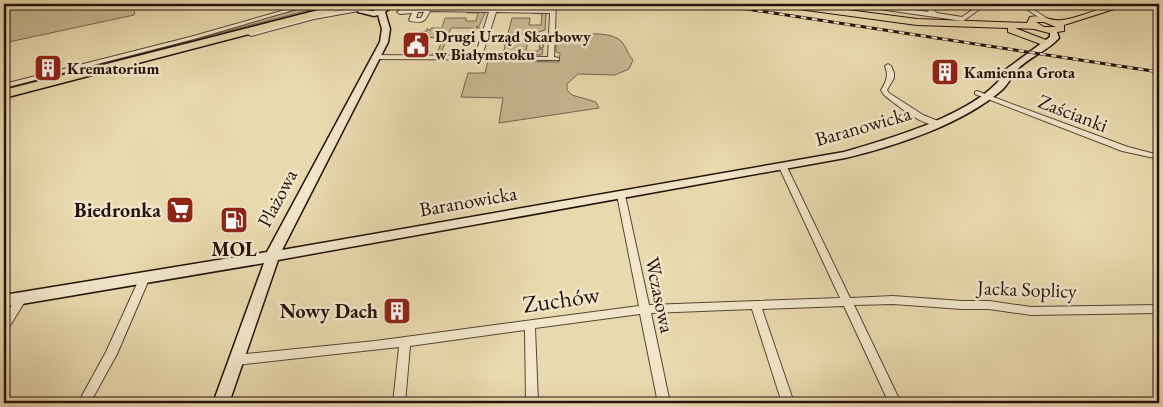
<svg xmlns="http://www.w3.org/2000/svg" width="1163" height="407" font-family="'EB Garamond',serif">
  <style>
    .green { fill: #c8b792; stroke: #76644f }
    .lines { fill: none; stroke-linecap: round; stroke-linejoin: round }
    .street-casing { stroke: #554434; stroke-width: 2 }
    .secondary-casing { stroke: #24120c; stroke-width: 3 }
    .primary-casing { stroke: #24120c; stroke-width: 2 }
    .highway-casing { stroke: #24120c; stroke-width: 3 }
    .street { fill: #f1e6ca; fill-rule: evenodd }
    .secondary { fill: #f1e6ca; fill-rule: evenodd }
    .primary { fill: #e9d9ae; fill-rule: evenodd }
    .highway { fill: #e9d9ae; fill-rule: evenodd }
    .rail-casing { stroke: #24120c; stroke-width: 3 }
    .rail { stroke: #f1e6ca; stroke-width: 2; stroke-dasharray: 5.5; stroke-linecap: butt }
    .labels { text-anchor: middle; dominant-baseline: central; stroke-width: 5; stroke-linejoin: round; paint-order: stroke }
    .far-poi-label { font-size: 16px; font-weight: bold; fill: #24120c; stroke: #f1e6ca; text-anchor: start }
    .street-label { font-size: 20px; fill: #24120c; stroke: #f1e6ca }
    .poi-label { font-size: 20px; font-weight: bold; fill: #24120c; stroke: #f1e6ca; text-anchor: end }
    .near-street-label { font-size: 24px; fill: #24120c; stroke: #f1e6ca }
  </style>
  <rect width="100%" height="100%" fill="#e9d9ae"/>
  <filter id="stains"><feTurbulence type="fractalNoise" baseFrequency=".004" numOctaves="4"/><feColorMatrix values="0 0 0 0 .2 0 0 0 0 .09 0 0 0 0 .02 0 0 0 .5 -.17"/></filter>
  <radialGradient id="worn" r=".72"><stop offset=".6" stop-color="#630" stop-opacity="0"/><stop offset="1" stop-color="#630" stop-opacity=".3"/></radialGradient>
  <path class="green" d="M4,4H136L134,15L4,43Z
    M315,4H333L4,88L189,40Z
    M468,11L485,13L479,26L476,27L480,28L478,32L472,33L473,28H451L441,53H444L443,56L432,54L438,51L443,38L417,37L420,32L427,31V28L430,31L431,28H442L445,18H466V21H476L478,13H467Z
    M533,13H546L545,30L533,34L545,35L543,48H539L541,36L508,33L512,18H530L529,25H541L542,14Z
    M579,34C591,34 613,32 622,42C626,47 628,54 633,60L629,69L615,75L578,74L567,84V90L572,95L596,102L599,108L499,123L503,98L461,97L468,73H485L488,61L559,62L560,53L556,52V41Z
    M506,41H528L526,51H538L539,49H543L542,55H503Z"/>
  <g class="lines">
    <defs>
      <path id="street" d="M306,4H314L194,39L4,88V84L190,37Z
        M490,4H496L494,8L550,9V4H556L554,57L559,58V60L376,59L373,57L376,55L475,56L489,12L430,11C424,23 423,23 410,21L409,20L412,13L400,14L397,12L400,10L426,8L429,5L432,8H489ZM418,12H424L421,18H416ZM496,12L550,13L548,57L482,56Z
        M921,4H927L937,13L962,17L981,4H987L963,21L879,9L876,7L879,5L929,12Z
        M1019,4H1025L1048,19L1043,20Z
        M362,7L364,8V10L314,19L251,36L248,34L314,15Z
        M888,64L891,66L894,73V78L887,90L889,93L923,115L938,121L939,123L938,125C921,126 897,105 884,95L881,90C886,82 889,76 885,66Z
        M977,91L1128,147L1159,155V159L1122,151L975,94V92Z
        M783,164L787,167L850,298L893,296L962,301H989L1031,307L1159,305V313L1031,315L989,309H962L893,304L854,305L901,403H889L844,306L762,309L794,403H782L752,309L651,313L670,403H658L640,314L535,328L538,403H526L525,330L410,346L405,403H393L399,347L236,365L232,363L230,360L232,357L236,355L375,341L639,306L617,195L621,192L625,195L649,305L840,298L779,167Z
        M145,273L148,274L150,277L117,354L90,403H78L106,352L140,277L142,274Z
        M22,294L26,295L27,298L8,329L4,330V318L18,295Z"/>
      <path id="secondary" d="M369,4H386L389,9L385,12L390,29L388,42L282,250L844,152C889,139 973,115 1002,77L999,75L1001,73L1050,37V29H1056L1059,38C1048,51 1028,57 1016,71C1012,76 1008,84 1003,89C963,124 896,146 845,158L278,260L229,403H213L264,263L4,307V295L267,252L380,42L382,29L378,15L374,16L358,12L359,7ZM374,7L380,8L373,11L366,10Z"/>
      <path id="primary" d="M780,4H802L917,19L1027,23L1030,17C1042,14 1051,22 1061,20C1085,18 1106,2 1130,4L1064,25V31L1049,33L1034,29L1015,28L1046,40L1048,42L1043,45L1008,32V28L917,25L784,7ZM1036,22H1044L1056,27H1044Z"/>
      <path id="highway" d="M342,4H358L357,6L4,98V90Z
        M383,4H396L384,10L379,7Z"/>
    </defs>
    <use href="#street" class="street-casing"/>
    <use href="#secondary" class="secondary-casing"/>
    <use href="#primary" class="primary-casing"/>
    <use href="#highway" class="highway-casing"/>
    <use href="#street" class="street"/>
    <use href="#secondary" class="secondary"/>
    <use href="#primary" class="primary"/>
    <use href="#highway" class="highway"/>
    <defs>
      <path id="rail" d="M674,4L692,6
        M685,4L702,6
        M696,4L719,7
        M714,4L1159,72"/>
    </defs>
    <use href="#rail" class="rail-casing"/>
    <use href="#rail" class="rail"/>
  </g>
  <defs>
    <symbol id="civic-square" viewBox="-11 -11 22 22"><rect x="-9" y="-9" width="18" height="18" rx="4" fill="#8f2418" stroke="#f1e6ca"/><path d="M-.6-6.5H3V-4.5H.6V-3L4-1V1h2V6H-6V1h2V-1L-.6-3ZM-1.2 2.5V6h2.4V2.5Z" fill="#fff"/></symbol>
    <symbol id="building-square" viewBox="-11 -11 22 22"><rect x="-9" y="-9" width="18" height="18" rx="4" fill="#8f2418" stroke="#f1e6ca"/><path d="M-4-6H4V6H1V3H-1V6H-4ZM-2.5-4.3h1.7v1.8h-1.7ZM.8-4.3h1.7v1.8H.8ZM-2.5-1h1.7V.8h-1.7ZM.8-1h1.7V.8H.8Z" fill="#fff"/></symbol>
    <symbol id="supermarket-square" viewBox="-11 -11 22 22"><rect x="-9" y="-9" width="18" height="18" rx="4" fill="#8f2418" stroke="#f1e6ca"/><path d="M-6-5.5h2.5l.6 2H6L4.5 2H-2.5L-4.4-4H-6ZM-1.5 3.2a1.3 1.3 0 1 0 .1 0ZM3 3.2a1.3 1.3 0 1 0 .1 0Z" fill="#fff"/></symbol>
    <symbol id="fuel-square" viewBox="-11 -11 22 22"><rect x="-9" y="-9" width="18" height="18" rx="4" fill="#8f2418" stroke="#f1e6ca"/><path d="M-5.5-6h7V0h2V4h1.3V-2.5L3-4.5l.8-.8L6-3V5H2.5V1h-1V6h-7ZM-4.2-4.7v3.2H.2V-4.7Z" fill="#fff"/></symbol>
  </defs>
  <g fill-rule="evenodd">
    <use href="#civic-square" x="400" y="29" width="32" height="32"/>
    <use href="#building-square" x="32" y="52" width="32" height="32"/>
    <use href="#building-square" x="929" y="56" width="32" height="32"/>
    <use href="#supermarket-square" x="164" y="194" width="32" height="32"/>
    <use href="#fuel-square" x="218" y="204" width="32" height="32"/>
    <use href="#building-square" x="381" y="295" width="32" height="32"/>
  </g>
  <g class="labels">
    <g class="far-poi-label">
      <text x="435" y="36">Drugi Urząd Skarbowy<tspan x="435" dy="18">w Białymstoku</tspan></text>
      <text x="67" y="68">Krematorium</text>
      <text x="964" y="72">Kamienna Grota</text>
    </g>
    <g class="street-label">
      <text transform="translate(1073 113) rotate(21)">Zaścianki</text>
      <text transform="translate(863 126) rotate(-16)">Baranowicka</text>
      <text transform="translate(277 198) rotate(-62)">Plażowa</text>
      <text transform="translate(468 201) rotate(-10)">Baranowicka</text>
      <text transform="translate(1027 289) rotate(2)">Jacka Soplicy</text>
      <text transform="translate(660 295) rotate(78)">Wczasowa</text>
    </g>
    <g class="poi-label">
      <text x="161" y="210">Biedronka</text>
      <text x="234" y="249" text-anchor="middle">MOL</text>
      <text x="378" y="311">Nowy Dach</text>
    </g>
    <g class="near-street-label">
      <text transform="translate(561 299) rotate(-8)">Zuchów</text>
    </g>
  </g>
  <rect width="1163" height="407" fill="none" stroke="#e9d9ae" stroke-width="20"/>
  <rect x="5" y="5" width="1153" height="397" fill="none" stroke="#24120c" stroke-width="2.5"/>
  <rect x="10" y="10" width="1143" height="387" fill="none" stroke="#24120c"/>
  <rect width="100%" height="100%" filter="url(#stains)"/>
  <rect width="100%" height="100%" fill="url(#worn)"/>
</svg>
